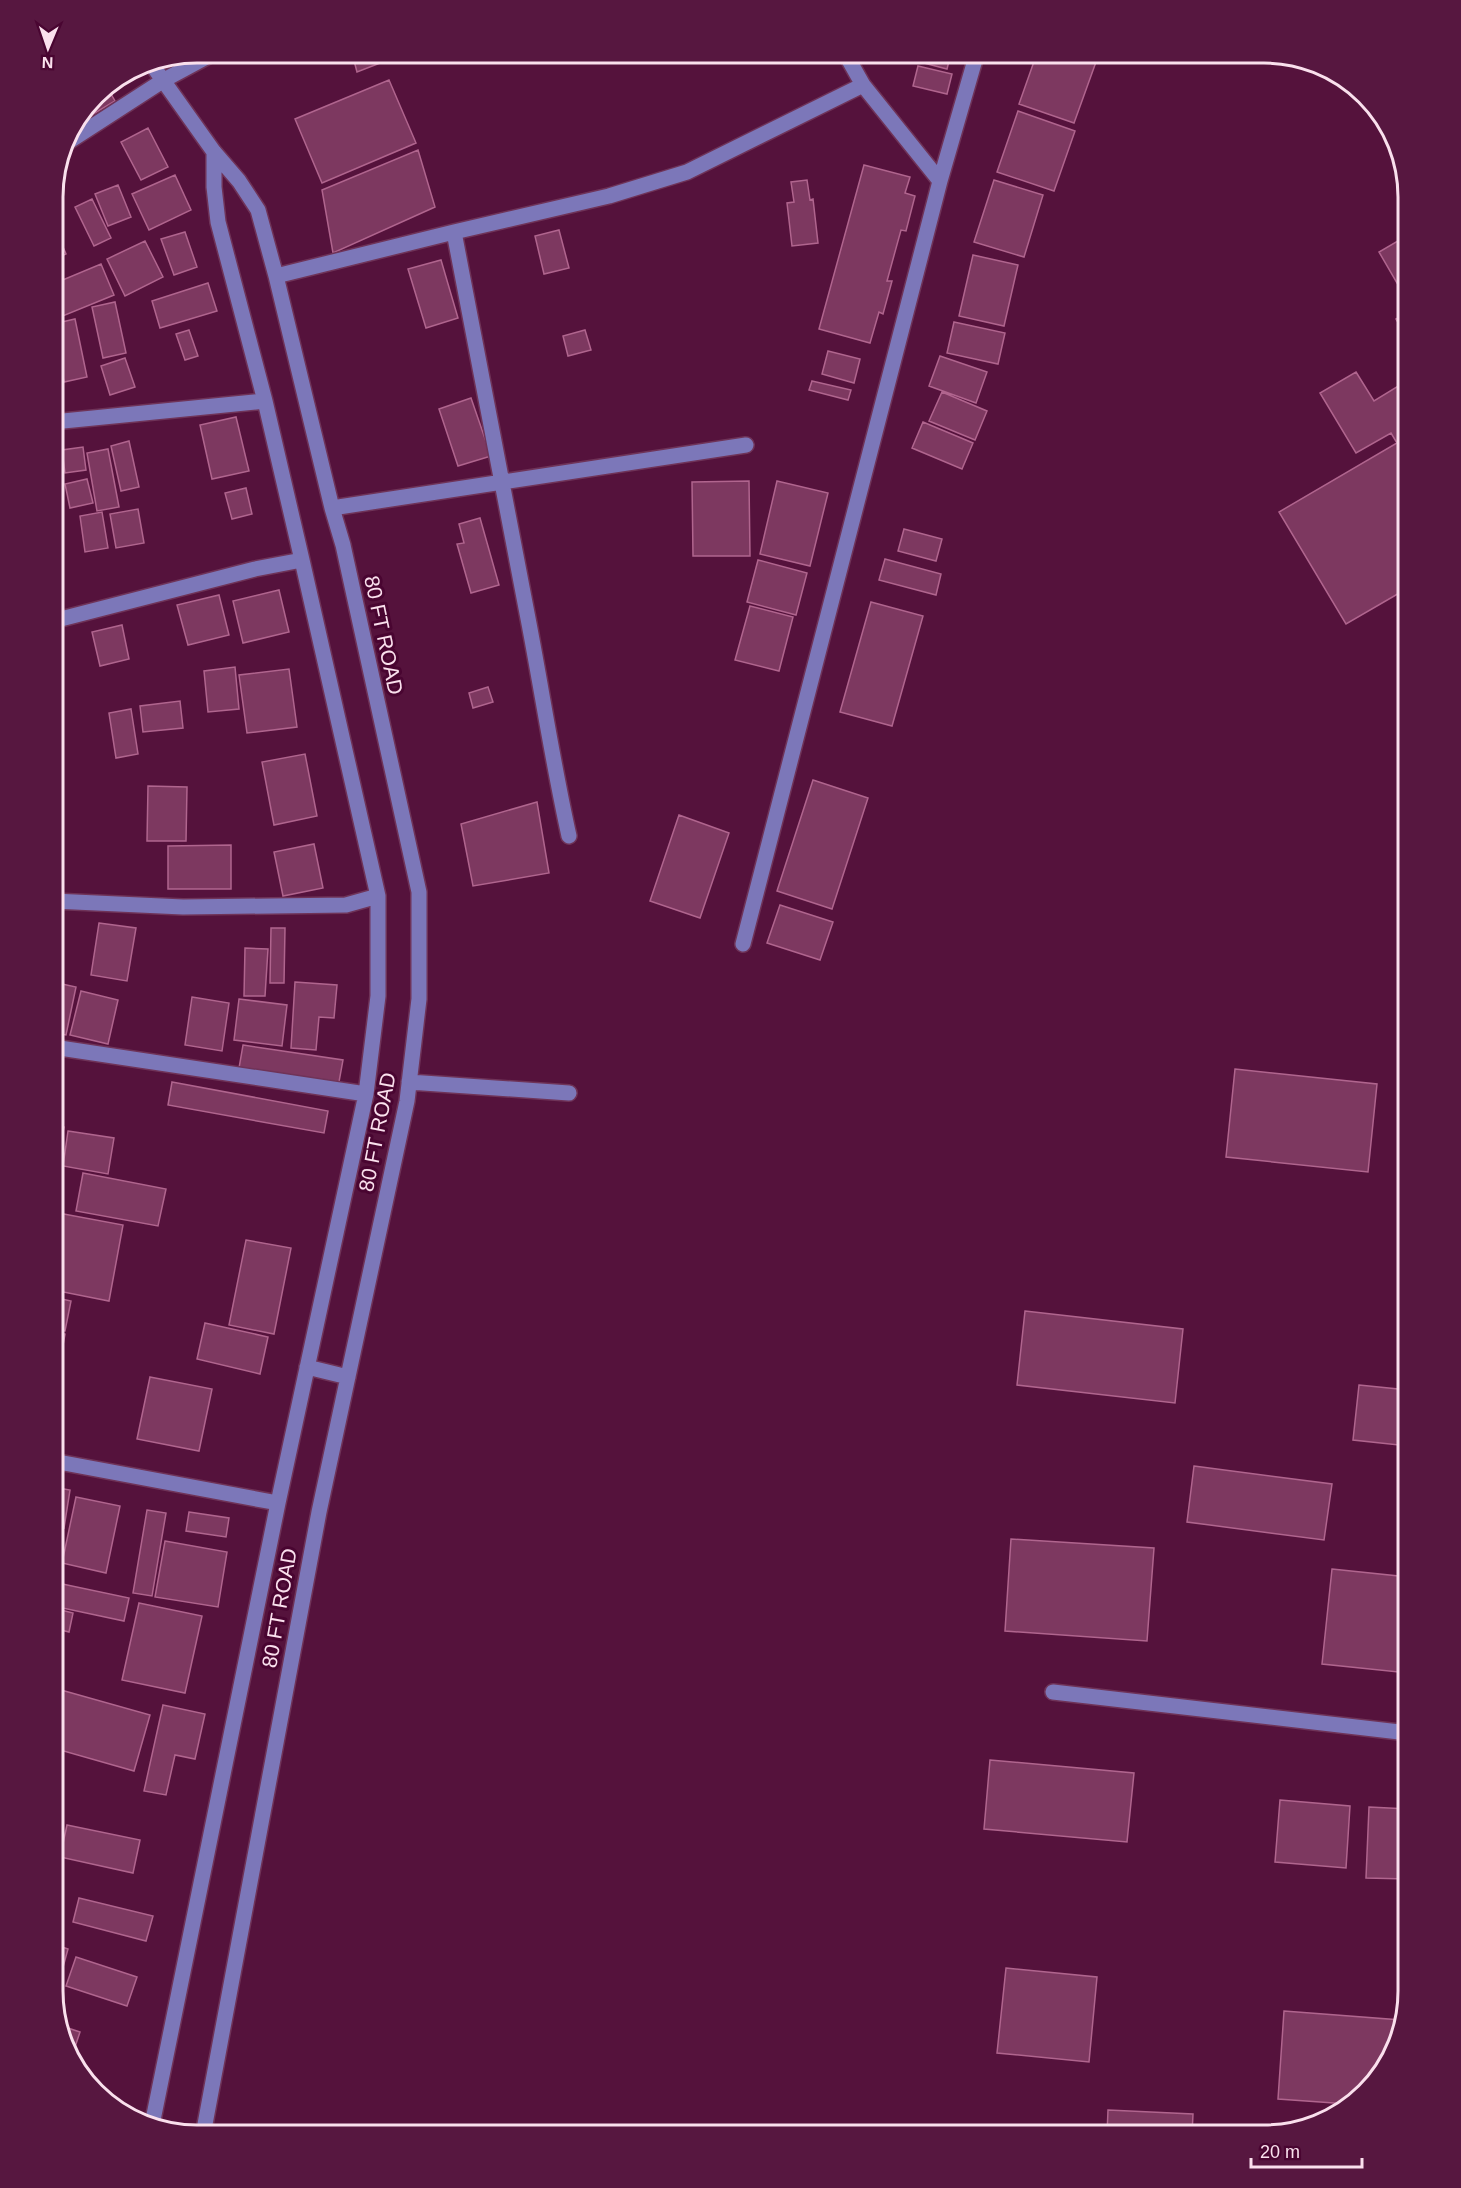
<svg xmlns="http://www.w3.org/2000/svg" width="1461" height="2188" font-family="Helvetica,sans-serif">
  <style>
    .building { fill: #7d3860; stroke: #b0658e; stroke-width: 1.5 }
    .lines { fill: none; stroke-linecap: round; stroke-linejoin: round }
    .minor-casing { stroke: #6f3358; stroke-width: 18 }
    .minor { stroke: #7c77b9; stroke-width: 15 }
    .labels { text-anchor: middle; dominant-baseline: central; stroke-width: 6; stroke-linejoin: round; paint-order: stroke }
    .street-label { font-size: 21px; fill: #fae0ed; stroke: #490531 }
    .rim { fill: none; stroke: #fae0ed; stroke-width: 3 }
  </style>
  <rect width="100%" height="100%" fill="#55123c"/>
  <path class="building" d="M352,53H392L393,58L357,72Z
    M898,53H951L947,69L897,56Z
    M1037,53H1069L1096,62L1074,123L1019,104Z
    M918,66L952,74L947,94L913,86Z
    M389,80L416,143L322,183L295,119Z
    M107,87L115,101L75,125L95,94Z
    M1018,111L1075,131L1054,191L997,172Z
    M148,128L168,167L141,180L121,142Z
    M418,150L435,207L333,253L322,190Z
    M864,165L910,177L905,193L915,196L906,231L901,230L887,281H892L883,314L879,312L870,343L819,329Z
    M175,175L191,210L149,230L132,194Z
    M807,180L810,200L813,199L818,243L792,246L787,203L794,202L791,182Z
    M994,180L1043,195L1024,257L974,242Z
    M118,185L131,217L108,226L95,194Z
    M92,199L111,238L94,246L75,207Z
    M53,224L66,254L53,260Z
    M559,230L569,268L544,274L535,236Z
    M185,232L197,267L174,275L161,239Z
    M1408,235V302L1379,252Z
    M145,241L163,277L125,296L107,259Z
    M973,255L1018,265L1004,326L959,316Z
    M441,260L458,318L426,328L408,269Z
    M101,264L114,295L53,320V284Z
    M208,283L217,311L160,328L152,301Z
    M115,302L126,353L103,358L92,307Z
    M1408,312V340L1396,319Z
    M75,319L87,377L64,382L53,324Z
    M954,322L1005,333L998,364L947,353Z
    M189,330L198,356L185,360L176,334Z
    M585,330L591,350L568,356L563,336Z
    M828,351L860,359L854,383L822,374Z
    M940,356L987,372L976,403L929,386Z
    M125,358L135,387L110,395L101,366Z
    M1356,372L1374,401L1408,380V588L1346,624L1279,512L1397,443L1391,433L1356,453L1320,393Z
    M812,381L851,390L848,400L809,390Z
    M942,392L987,411L975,440L929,421Z
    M471,398L491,456L458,466L439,409Z
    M236,417L249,471L212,479L200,425Z
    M923,422L973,443L962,469L912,448Z
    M129,441L139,487L121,491L111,446Z
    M83,447L86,470L65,473L62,450Z
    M108,449L119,507L97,511L87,453Z
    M87,479L93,503L70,508L65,484Z
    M749,481L750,556H693L692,482Z
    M777,481L828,493L810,566L760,554Z
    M246,488L252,514L232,519L225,493Z
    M138,509L144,543L116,548L110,514Z
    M102,512L108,548L85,552L80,516Z
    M480,518L499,585L471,593L457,544L464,543L459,524Z
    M904,529L942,539L936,561L898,551Z
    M885,559L941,574L936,595L879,580Z
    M758,560L807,573L796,615L747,602Z
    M56,562L63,606L53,607V563Z
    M279,590L289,632L243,643L233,601Z
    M219,595L229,635L188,645L177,605Z
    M871,602L923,616L892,726L840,712Z
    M750,606L793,617L779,671L735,660Z
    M122,625L129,659L100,666L92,632Z
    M235,667L239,709L208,712L204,671Z
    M289,669L297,727L247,733L239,675Z
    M488,687L493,702L473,708L469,693Z
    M180,701L183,728L143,732L140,706Z
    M131,709L138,754L116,758L109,713Z
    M305,754L317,816L274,825L262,762Z
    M813,780L868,798L832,909L777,891Z
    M148,786L187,787L186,841H147Z
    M537,802L549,873L473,886L461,824Z
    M679,815L729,833L700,918L650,901Z
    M314,844L323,888L283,896L274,852Z
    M231,845V889H168V846Z
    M780,905L833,922L820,960L767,943Z
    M99,923L136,928L127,981L91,975Z
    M271,928H285L284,983H270Z
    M245,948L268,949L265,996H244Z
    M53,982L76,987L66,1035L53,1033Z
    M295,982L337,985L334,1018L319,1017L316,1050L291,1048Z
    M81,991L118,1000L108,1044L70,1035Z
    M192,997L229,1003L222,1051L185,1045Z
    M239,999L287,1005L282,1046L234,1040Z
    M243,1045L343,1060L339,1082L239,1068Z
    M1235,1069L1377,1084L1368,1172L1226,1157Z
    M172,1082L328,1111L324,1133L168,1105Z
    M53,1125L64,1127L60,1147L53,1145Z
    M68,1131L114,1138L108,1174L63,1166Z
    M83,1173L166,1189L158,1226L76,1211Z
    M53,1212L123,1225L109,1301L53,1290Z
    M246,1240L291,1248L274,1334L229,1325Z
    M53,1297L71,1301L65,1331L53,1329Z
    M1025,1311L1183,1329L1175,1403L1017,1385Z
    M205,1323L268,1337L260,1374L197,1359Z
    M53,1332L65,1334L61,1356L53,1354Z
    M53,1360L61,1361L55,1389L53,1388Z
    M150,1377L212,1389L199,1451L137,1439Z
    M1359,1385L1408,1390V1446L1353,1440Z
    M1194,1466L1332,1484L1324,1540L1187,1522Z
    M53,1487L70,1490L64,1528L53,1526Z
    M76,1497L120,1506L106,1573L62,1563Z
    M147,1510L166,1513L152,1596L133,1593Z
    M189,1512L229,1518L226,1537L186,1531Z
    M1011,1539L1154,1548L1147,1641L1005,1631Z
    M165,1541L227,1552L218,1607L155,1597Z
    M1332,1569L1408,1577V1673L1322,1664Z
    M53,1582L129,1598L124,1621L53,1606Z
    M139,1603L202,1616L185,1693L122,1680Z
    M53,1608L73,1613L69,1632L53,1628Z
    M54,1688L150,1715L134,1771L53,1748Z
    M163,1705L205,1714L195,1759L175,1755L166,1795L144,1791Z
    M990,1760L1134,1773L1127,1842L984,1829Z
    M1280,1800L1350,1806L1346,1868L1275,1862Z
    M1369,1807L1408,1809V1879L1366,1878Z
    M67,1825L140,1840L133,1873L60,1857Z
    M79,1898L153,1916L146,1941L73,1922Z
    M53,1944L68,1949L60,1978L53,1976Z
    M76,1957L137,1977L127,2006L66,1986Z
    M1006,1968L1097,1977L1089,2062L997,2053Z
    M1284,2011L1401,2020L1389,2064L1348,2104L1278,2099Z
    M62,2026L80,2032L71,2059Z
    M1108,2110L1193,2114L1192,2135H1107Z"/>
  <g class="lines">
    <defs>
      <path id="minor" d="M845,53L863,85L940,181
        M150,62L214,152L239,181L258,210L276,276L332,508L343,545L419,892V999L407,1101L319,1512L203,2135
        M62,146L164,80L214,53
        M454,232C478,357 503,482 526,608C541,684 552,760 569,836
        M276,276L454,232L609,196L687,172L863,85
        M53,422L265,401
        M332,508L746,445
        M53,621L255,569L302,560
        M53,901L183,907L346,905L378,896
        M743,944L940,181L977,53
        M53,1047L366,1094
        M409,1082L569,1093
        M307,1367L348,1377
        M53,1461L278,1503
        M1053,1692L1408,1733
        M152,2125L278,1503L366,1094L378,996V896L302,560L265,401L218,222L214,187V152"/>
    </defs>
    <use href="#minor" class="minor-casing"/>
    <use href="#minor" class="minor"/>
  </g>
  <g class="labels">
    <g class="street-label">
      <text transform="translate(384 635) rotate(78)">80 FT ROAD</text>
      <text transform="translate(377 1132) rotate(-79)">80 FT ROAD</text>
      <text transform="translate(279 1608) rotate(-80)">80 FT ROAD</text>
    </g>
  </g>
  <path d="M0 0H1461V2188H0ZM197 63H1264A134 134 0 0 1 1398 197V1991A134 134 0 0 1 1264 2125H197A134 134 0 0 1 63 1991V197A134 134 0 0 1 197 63Z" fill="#571740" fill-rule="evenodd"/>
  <path class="rim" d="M197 63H1264A134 134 0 0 1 1398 197V1991A134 134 0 0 1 1264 2125H197A134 134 0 0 1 63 1991V197A134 134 0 0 1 197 63Z"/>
  <g transform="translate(48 48) rotate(182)" stroke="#490531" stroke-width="4.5" paint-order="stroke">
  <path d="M0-4.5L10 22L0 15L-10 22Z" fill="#fae0ed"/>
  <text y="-9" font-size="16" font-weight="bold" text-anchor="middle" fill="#fae0ed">N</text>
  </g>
  <path d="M1251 2158v9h111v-9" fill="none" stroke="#fae0ed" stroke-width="3"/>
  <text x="1260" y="2158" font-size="18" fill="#fae0ed" stroke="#490531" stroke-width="4.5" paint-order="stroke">20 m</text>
</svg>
